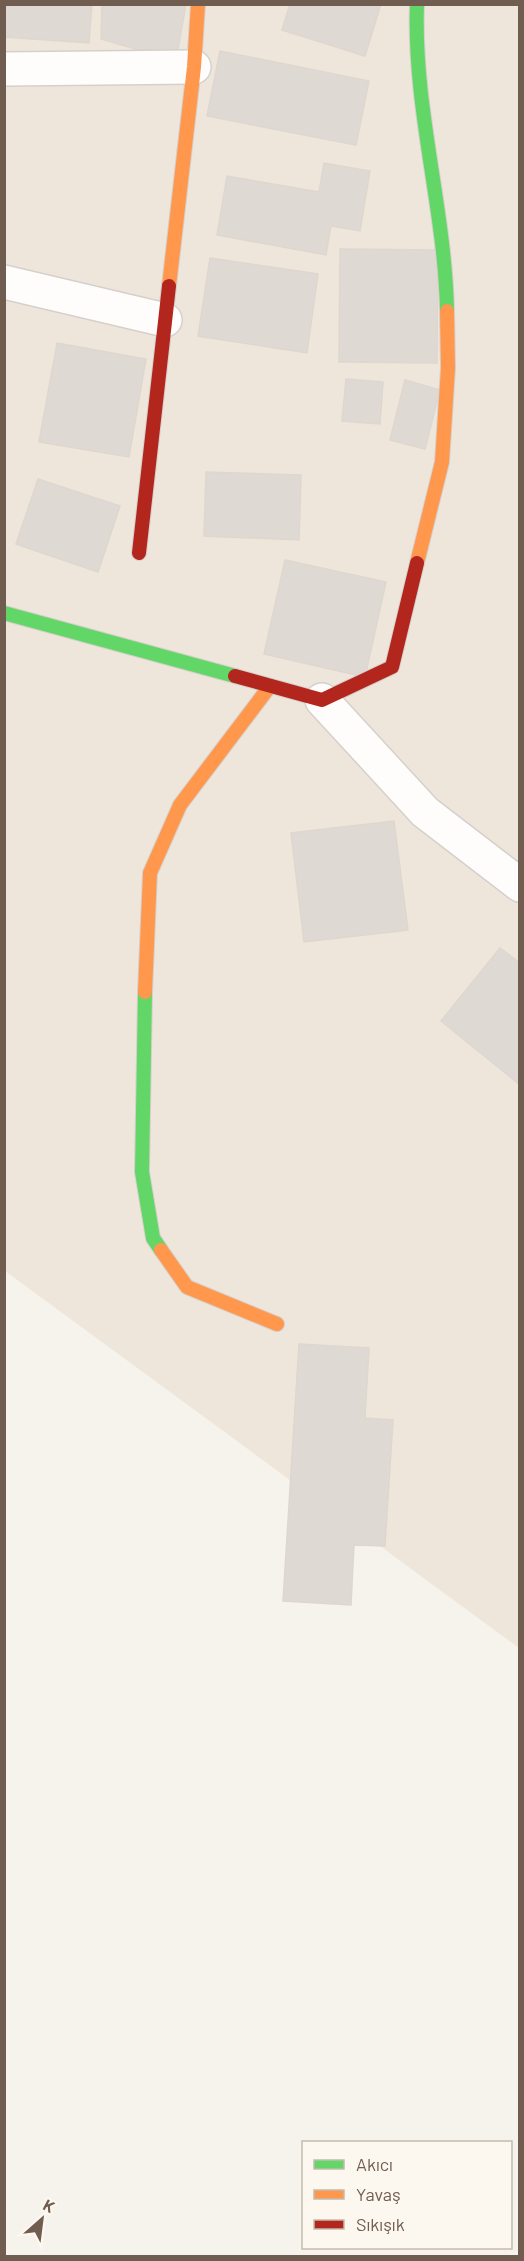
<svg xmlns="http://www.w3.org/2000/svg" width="524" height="2261" font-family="Barlow,sans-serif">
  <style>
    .residential { fill: #eee6db }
    .building { fill: #dfd9d3; stroke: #ded7d0; stroke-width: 1.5 }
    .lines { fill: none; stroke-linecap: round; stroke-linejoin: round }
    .street-casing { stroke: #d5d0cb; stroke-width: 36 }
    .fast-casing { stroke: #d6d0cb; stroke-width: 16 }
    .slow-casing { stroke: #d6d0cb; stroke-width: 16 }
    .jam-casing { stroke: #d6d0cb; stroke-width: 16 }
    .street { stroke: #fefdfc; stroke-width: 33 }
    .fast { stroke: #63d668; stroke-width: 14 }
    .slow { stroke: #ff974d; stroke-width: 14 }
    .jam { stroke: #b3261e; stroke-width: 14 }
  </style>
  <rect width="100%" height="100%" fill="#f6f3ed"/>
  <path class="residential" d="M5,5H519V1648L5,1271Z"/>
  <path class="building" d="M4,4H92L89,43L4,37Z
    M102,4H186L176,61L101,39Z
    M290,4H381L365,56L282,30Z
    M220,51L369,81L356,145L207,116Z
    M324,163L370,171L360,231L331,226L326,255L217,235L227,176L319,192Z
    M340,249L438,250L437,363L339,362Z
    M210,258L318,274L307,353L198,336Z
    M57,343L146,359L129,457L39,442Z
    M346,379L383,382L380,424L342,421Z
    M405,380L440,390L425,449L390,440Z
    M206,472L301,475L299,540L204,536Z
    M38,479L120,506L98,572L16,544Z
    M285,560L386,582L365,677L264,654Z
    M394,821L408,930L304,942L291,833Z
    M500,948L520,963V1085L441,1021Z
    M299,1344L369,1348L365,1418L393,1420L385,1546L354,1545L351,1605L283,1601Z"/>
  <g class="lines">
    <defs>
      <path id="street" d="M4,69L194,67
        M4,282L165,320
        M322,700L425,812L520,885"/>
      <path id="fast" d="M417,4C413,108 445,208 447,311
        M4,613L235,676
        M145,992L142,1172L153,1238L161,1250"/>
      <path id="slow" d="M169,286L194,67L198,4
        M417,563L442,462L448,368L447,311
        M145,992L150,873L180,805L270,686
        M161,1250L187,1287L277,1324"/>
      <path id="jam" d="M139,553L169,286
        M235,676L322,700L392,667L417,563"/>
    </defs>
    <use href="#street" class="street-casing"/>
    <use href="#fast" class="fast-casing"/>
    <use href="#slow" class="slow-casing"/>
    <use href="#jam" class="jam-casing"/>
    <use href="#street" class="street"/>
    <use href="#fast" class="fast"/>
    <use href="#slow" class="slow"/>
    <use href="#jam" class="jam"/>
  </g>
  <rect width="524" height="2261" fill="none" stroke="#715d50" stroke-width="12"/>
  <rect x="302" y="2141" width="210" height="108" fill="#fdf8ef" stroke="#c5baaf" stroke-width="1.5"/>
  <rect x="314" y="2160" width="30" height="9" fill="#63d668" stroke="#c5baaf" stroke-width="1.5"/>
  <text x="356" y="2171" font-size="18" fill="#715d50">Akıcı</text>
  <rect x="314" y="2190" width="30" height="9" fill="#ff974d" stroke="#c5baaf" stroke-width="1.5"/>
  <text x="356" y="2201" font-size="18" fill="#715d50">Yavaş</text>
  <rect x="314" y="2220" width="30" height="9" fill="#b3261e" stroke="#c5baaf" stroke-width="1.5"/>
  <text x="356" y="2231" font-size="18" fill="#715d50">Sıkışık</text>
  <g transform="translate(42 2219) rotate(28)" stroke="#fdf8ef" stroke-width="4.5" paint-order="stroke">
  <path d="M0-4.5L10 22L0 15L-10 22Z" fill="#715d50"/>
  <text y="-9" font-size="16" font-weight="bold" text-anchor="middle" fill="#715d50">K</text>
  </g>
</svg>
